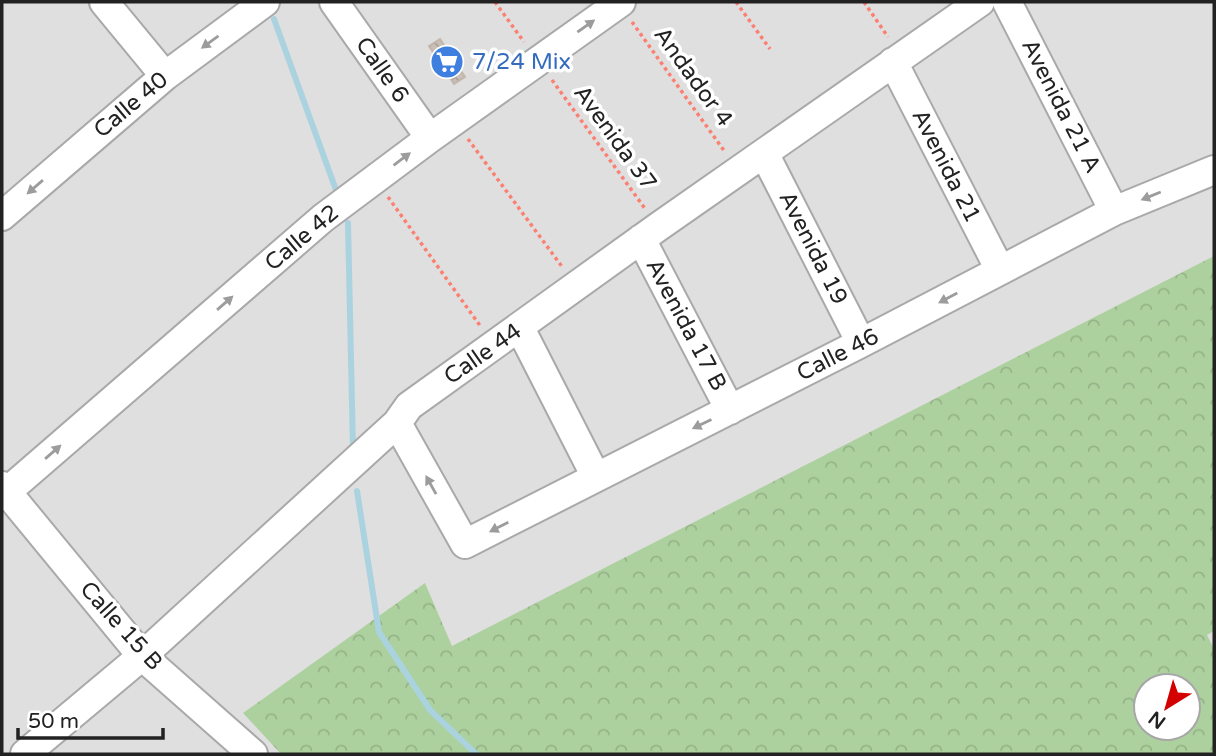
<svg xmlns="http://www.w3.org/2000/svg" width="1216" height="756" font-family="'Varela Round',sans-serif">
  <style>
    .residential { fill: #e0dfdf; fill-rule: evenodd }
    .forest { fill: url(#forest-crowns); fill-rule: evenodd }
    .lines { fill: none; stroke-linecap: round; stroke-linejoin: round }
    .stream { stroke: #aad3df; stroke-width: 6 }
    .building { fill: url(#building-cross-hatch); stroke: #c4b6ab; stroke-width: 2 }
    .minor-casing { stroke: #a9a9a9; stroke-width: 32 }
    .path { stroke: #fa8072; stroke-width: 3.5; stroke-dasharray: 3.5 3.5; stroke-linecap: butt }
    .minor { stroke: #fff; stroke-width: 28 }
    .oneway { fill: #9c9c9c }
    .labels { text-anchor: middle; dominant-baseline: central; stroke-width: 7; stroke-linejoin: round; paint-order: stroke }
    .shop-label { font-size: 23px; fill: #366cbe; stroke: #fff; text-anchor: start }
    .street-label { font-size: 23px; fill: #222; stroke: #fff }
  </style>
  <defs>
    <pattern id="forest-crowns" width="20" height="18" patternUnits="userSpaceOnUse" patternTransform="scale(1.75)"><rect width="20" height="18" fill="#add19e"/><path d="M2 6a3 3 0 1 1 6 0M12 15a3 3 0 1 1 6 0" fill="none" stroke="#95b388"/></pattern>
    <pattern id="building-cross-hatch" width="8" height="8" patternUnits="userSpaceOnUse" patternTransform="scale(1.75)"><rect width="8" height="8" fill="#c7bfb8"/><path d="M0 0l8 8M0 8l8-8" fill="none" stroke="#aba49e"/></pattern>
  </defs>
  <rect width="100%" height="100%" fill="#f2efe9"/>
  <path class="residential" d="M2,2H1214V754H2ZM1146,686H1188V728H1146Z"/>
  <path class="forest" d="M1214,256V631L1207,635L1214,649V754H281L243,713L425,583L452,646ZM1146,686H1188V728H1146Z"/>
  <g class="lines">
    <path class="stream" d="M274,19L336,190
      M348,223L353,449
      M357,491L379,632L430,710L476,754"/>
  </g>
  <path class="building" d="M440,39L465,77L454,84L429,46Z"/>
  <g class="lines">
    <defs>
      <path id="minor" d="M104,2L165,76
        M334,2L430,138
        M1007,2L1114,211
        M893,62L1000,270
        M764,153L861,343
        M2,216L165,76L265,2
        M641,239L730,410
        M520,328L596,477
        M397,423L465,544L861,343L1114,211L1214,170
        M2,486L142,656L253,754
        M2,496L323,218L430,138L621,2
        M25,754L142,656L397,423L409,406L658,227L980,2"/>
    </defs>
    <use href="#minor" class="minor-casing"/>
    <path class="path" d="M495,2L524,42
      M736,2L770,49
      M864,2L888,37
      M632,22L725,152
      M552,80L646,210
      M468,139L563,268
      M388,197L481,327"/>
    <use href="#minor" class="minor"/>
  </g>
  <defs><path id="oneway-solid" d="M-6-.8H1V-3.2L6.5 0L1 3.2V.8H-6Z" transform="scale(1.75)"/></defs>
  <g class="oneway">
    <use href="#oneway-solid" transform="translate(586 26) rotate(-35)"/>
    <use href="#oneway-solid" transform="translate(210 42) rotate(144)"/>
    <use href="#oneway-solid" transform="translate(402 159) rotate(-37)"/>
    <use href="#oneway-solid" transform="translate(35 187) rotate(139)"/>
    <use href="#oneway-solid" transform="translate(1151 196) rotate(158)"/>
    <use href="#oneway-solid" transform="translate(948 298) rotate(152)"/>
    <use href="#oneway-solid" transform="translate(225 303) rotate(-41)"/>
    <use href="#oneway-solid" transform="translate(702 424) rotate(154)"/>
    <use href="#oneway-solid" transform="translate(53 452) rotate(-41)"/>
    <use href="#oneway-solid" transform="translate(431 485) rotate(-119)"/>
    <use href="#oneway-solid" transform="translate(499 527) rotate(153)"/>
  </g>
  <defs>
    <symbol id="supermarket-disc" viewBox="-11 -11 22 22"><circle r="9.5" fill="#3f7fe0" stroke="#fff"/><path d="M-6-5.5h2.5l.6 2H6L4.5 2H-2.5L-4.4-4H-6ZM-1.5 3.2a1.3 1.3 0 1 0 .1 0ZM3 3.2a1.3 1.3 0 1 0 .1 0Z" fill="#fff"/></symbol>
  </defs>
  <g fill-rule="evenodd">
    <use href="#supermarket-disc" x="428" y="43" width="38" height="38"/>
  </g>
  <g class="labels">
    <g class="shop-label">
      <text x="472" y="62">7/24 Mix</text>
    </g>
    <g class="street-label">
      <text transform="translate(382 70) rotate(55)">Calle 6</text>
      <text transform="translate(693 77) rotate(54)">Andador 4</text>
      <text transform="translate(131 105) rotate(-40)">Calle 40</text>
      <text transform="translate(1061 106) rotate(63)">Avenida 21 A</text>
      <text transform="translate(615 138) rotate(54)">Avenida 37</text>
      <text transform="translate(946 166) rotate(63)">Avenida 21</text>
      <text transform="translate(302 238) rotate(-40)">Calle 42</text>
      <text transform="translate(813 248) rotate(63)">Avenida 19</text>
      <text transform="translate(686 325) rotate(62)">Avenida 17 B</text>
      <text transform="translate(483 354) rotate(-35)">Calle 44</text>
      <text transform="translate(838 355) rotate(-27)">Calle 46</text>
      <text transform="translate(121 626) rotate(48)">Calle 15 B</text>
    </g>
  </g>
  <rect width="1216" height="756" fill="none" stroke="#222222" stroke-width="7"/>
  <g transform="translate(1167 707) rotate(217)"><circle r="33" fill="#ffffff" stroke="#a7a7a7" stroke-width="2"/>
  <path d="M0-5L12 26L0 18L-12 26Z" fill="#d40000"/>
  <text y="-10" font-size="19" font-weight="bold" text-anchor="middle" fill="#222222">N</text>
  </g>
  <path d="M18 728v10h145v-10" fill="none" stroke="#222222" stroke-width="3.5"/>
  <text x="28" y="728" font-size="21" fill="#222222" stroke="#ffffff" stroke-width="5" paint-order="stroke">50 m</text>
</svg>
